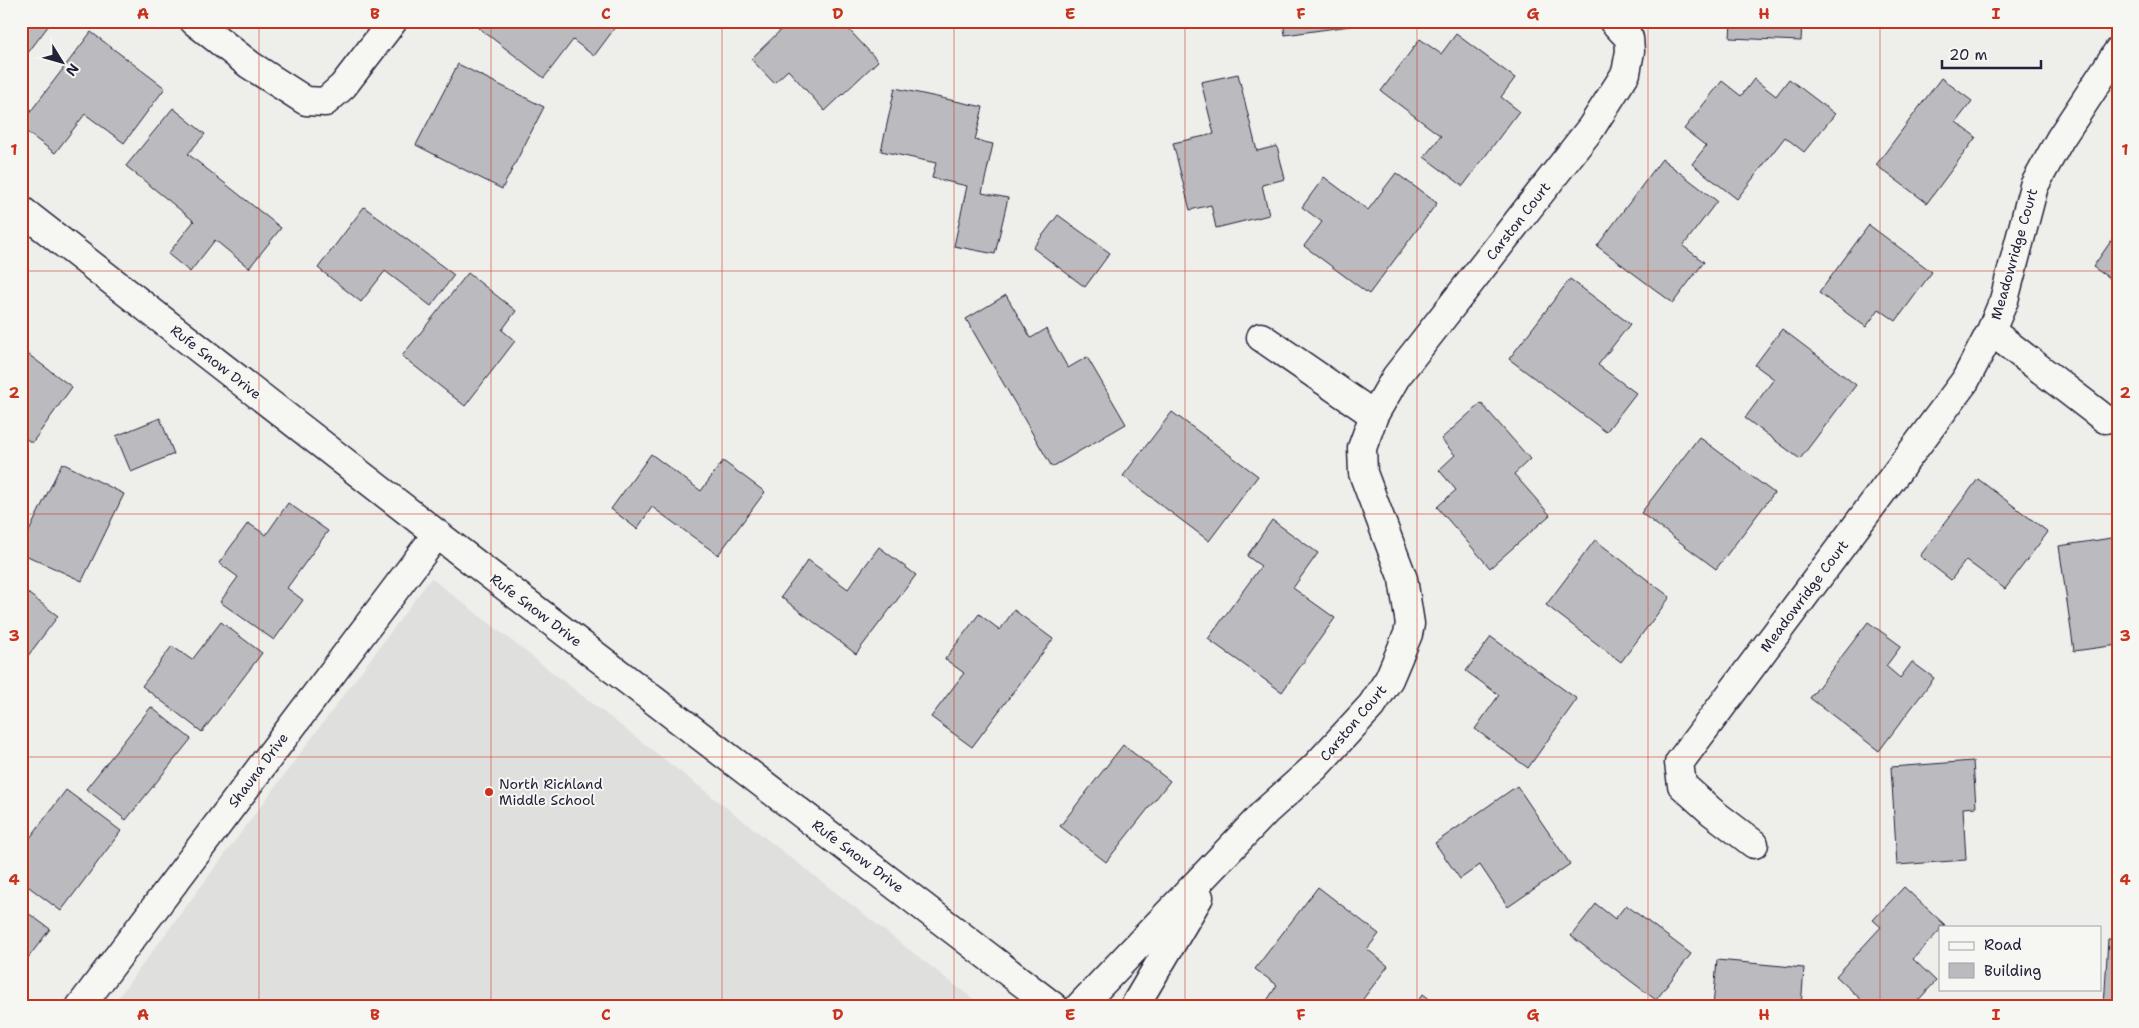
<svg xmlns="http://www.w3.org/2000/svg" width="2139" height="1028" font-family="'Shantell Sans',sans-serif">
  <style>
    .built { fill: #dfdfde }
    .building { fill: #bbbbbf; stroke: #22223b }
    .lines { fill: none; stroke-linecap: round; stroke-linejoin: round }
    .minor-casing { stroke: #22223b; stroke-width: 31 }
    .major-casing { stroke: #22223b; stroke-width: 31 }
    .minor { stroke: #f6f6f2; stroke-width: 28 }
    .major { stroke: #f6f6f2; stroke-width: 28 }
    .grid { fill: none; stroke: #c8321e; stroke-width: 1; stroke-opacity: 0.55 }
    .poi-dot { fill: #c8321e; stroke: #f6f6f2; stroke-width: 2 }
    .labels { text-anchor: middle; dominant-baseline: central; stroke-width: 4; stroke-linejoin: round; paint-order: stroke }
    .street-label { font-size: 14px; fill: #22223b; stroke: #f6f6f2 }
    .poi-label { font-size: 14px; fill: #22223b; stroke: #f6f6f2; text-anchor: start }
    .neatline { fill: none; stroke: #c8321e; stroke-width: 2 }
    .grid-label { font-size: 16px; text-anchor: middle; font-weight: bold; fill: #c8321e }
  </style>
  <rect width="100%" height="100%" fill="#eeeeeb"/>
  <filter id="ink" filterUnits="userSpaceOnUse"><feTurbulence type="fractalNoise" baseFrequency=".02" numOctaves="2"/><feDisplacementMap in="SourceGraphic" scale="10" xChannelSelector="R" yChannelSelector="G"/><feConvolveMatrix kernelMatrix="1 2 1 2 8 2 1 2 1" color-interpolation-filters="sRGB"/></filter>
  <g filter="url(#ink)">
    <path class="built" d="M431,578L983,1007H111Z"/>
    <path class="building" d="M21,21H52L21,62Z
      M484,21H620L594,56L573,40L544,78L479,28Z
      M790,21H841L878,61L825,111L788,70L774,83L751,59Z
      M1283,21H1386L1285,35Z
      M1731,21H1802L1801,41L1730,38Z
      M91,32L165,88L124,143L85,114L55,153L21,128V124Z
      M1456,34L1515,78L1501,97L1519,111L1463,186L1424,157L1441,136L1381,91L1420,39L1441,54Z
      M458,64L544,107L502,189L416,145Z
      M1238,74L1257,151L1277,146L1285,179L1262,185L1269,215L1216,228L1211,205L1190,210L1173,143L1214,134L1201,82Z
      M1941,78L1972,101L1956,122L1976,137L1927,203L1876,165Z
      M1754,79L1776,96L1789,79L1835,114L1804,152L1785,137L1737,199L1692,164L1706,146L1684,129L1722,81L1741,96Z
      M895,88L983,107L975,140L993,144L982,193L1008,198L995,254L954,246L967,186L932,178L936,163L881,151Z
      M173,108L205,134L188,154L281,228L249,268L215,240L190,272L168,254L194,221L126,166Z
      M1662,159L1717,201L1683,246L1704,262L1673,303L1597,246Z
      M1396,173L1437,203L1369,294L1304,246L1322,222L1302,207L1324,177L1368,210Z
      M364,207L454,275L431,306L385,271L361,302L318,268Z
      M1058,215L1110,253L1085,287L1033,248Z
      M1869,225L1932,272L1896,321L1879,309L1866,327L1819,293Z
      M2118,231V284L2093,267Z
      M468,273L516,311L502,330L515,341L465,406L402,356Z
      M1570,279L1630,324L1598,365L1636,393L1606,432L1509,359Z
      M1006,295L1031,338L1046,329L1068,368L1087,357L1126,424L1052,467L966,319Z
      M1782,329L1856,385L1800,459L1745,418L1774,379L1755,365Z
      M21,349L72,387L32,443L21,435Z
      M1481,403L1530,459L1514,474L1550,515L1490,568L1437,507L1456,490L1439,470L1455,455L1441,439Z
      M1172,412L1258,476L1209,541L1123,476Z
      M160,418L174,454L131,472L116,436Z
      M1699,437L1774,493L1716,569L1641,513Z
      M651,454L701,491L723,461L765,492L718,555L652,507L637,529L611,509Z
      M62,463L124,494L82,581L21,553V548Z
      M1978,479L2048,532L2005,589L1966,560L1951,580L1920,556Z
      M288,503L328,531L287,588L303,600L274,640L220,602L238,577L219,563L248,523L266,535Z
      M1272,520L1318,553L1293,588L1335,618L1282,692L1208,639L1261,566L1247,556Z
      M2118,537V645L2074,651L2059,546Z
      M1595,540L1670,597L1621,662L1546,605Z
      M879,547L916,575L856,654L781,597L808,560L848,589Z
      M21,588L58,616L21,665Z
      M1014,610L1053,639L972,747L931,717L964,673L945,659L979,614L1000,630Z
      M221,622L262,653L202,732L142,686L172,646L192,660Z
      M1868,622L1901,646L1886,666L1900,678L1912,662L1934,678L1879,751L1810,698Z
      M1491,637L1577,699L1528,768L1475,729L1499,695L1466,671Z
      M151,707L191,739L126,820L86,789Z
      M1123,745L1170,781L1106,862L1060,826Z
      M1973,761L1976,807L1963,808L1966,860L1897,865L1891,767Z
      M1517,786L1570,864L1508,907L1480,865L1460,879L1435,843Z
      M66,790L121,831L61,911L21,881V850Z
      M1318,887L1379,934L1367,949L1388,966L1357,1007H1304L1296,1001L1292,1007H1263L1277,985L1255,969Z
      M1904,887L1945,925L1940,927V930L1913,959L1936,981L1912,1007H1869L1836,976L1881,927L1873,920Z
      M1596,904L1615,919L1626,905L1691,954L1656,1000L1571,936Z
      M21,908L50,929L21,967Z
      M2108,939H2118V1007H2104Z
      M1717,960L1804,968L1801,1007H1713Z
      M1423,994L1440,1007H1413Z"/>
    <g class="lines">
      <defs>
        <path id="minor" d="M194,21L250,65L306,101L325,102L343,86L393,21
          M1991,331L2105,419
          M1261,337L1374,415
          M1754,844L1712,812L1682,785L1679,763L1965,381L1991,331L2004,300L2034,186L2060,139L2118,51
          M80,1007L437,534
          M1079,1007L1266,811L1315,767L1372,705L1389,679L1408,634L1410,624L1403,579L1363,473L1362,448L1374,415L1396,377L1591,128L1626,73L1630,51L1629,38L1613,21
          M1134,1007L1199,897"/>
        <path id="major" d="M21,210L437,534L1054,1007"/>
      </defs>
      <use href="#minor" class="minor-casing"/>
      <use href="#major" class="major-casing"/>
      <use href="#minor" class="minor"/>
      <use href="#major" class="major"/>
    </g>
  </g>
  <path class="grid" d="M259,21V1007M491,21V1007M722,21V1007M954,21V1007M1185,21V1007M1417,21V1007M1648,21V1007M1880,21V1007M21,271H2118M21,514H2118M21,757H2118"/>
  <circle class="poi-dot" cx="489" cy="792" r="5"/>
  <g class="labels">
    <g class="street-label">
      <text transform="translate(1518 221) rotate(-52)">Carston Court</text>
      <text transform="translate(2014 254) rotate(-74)">Meadowridge Court</text>
      <text transform="translate(216 362) rotate(38)">Rufe Snow Drive</text>
      <text transform="translate(1804 596) rotate(-53)">Meadowridge Court</text>
      <text transform="translate(536 610) rotate(37)">Rufe Snow Drive</text>
      <text transform="translate(1353 723) rotate(-50)">Carston Court</text>
      <text transform="translate(258 770) rotate(-53)">Shauna Drive</text>
      <text transform="translate(858 856) rotate(37)">Rufe Snow Drive</text>
    </g>
    <g class="poi-label">
      <text x="499" y="784">North Richland<tspan x="499" dy="16">Middle School</tspan></text>
    </g>
  </g>
  <rect width="2139" height="1028" fill="none" stroke="#f6f6f2" stroke-width="55"/>
  <rect x="1939" y="926" width="162" height="65" fill="#f6f6f2" stroke="#a1a1a9"/>
  <rect x="1949" y="942" width="25" height="8" fill="#f6f6f2" stroke="#a1a1a9"/>
  <text x="1984" y="950" font-size="15" fill="#22223b">Road</text>
  <rect x="1949" y="963" width="25" height="15" fill="#bbbbbf" stroke="#a1a1a9"/>
  <text x="1984" y="976" font-size="15" fill="#22223b">Building</text>
  <g transform="translate(62 62) rotate(127)" stroke="#f6f6f2" stroke-width="4" paint-order="stroke">
  <path d="M0-4L9 19L0 12L-9 19Z" fill="#22223b"/>
  <text y="-8" font-size="14" font-weight="bold" text-anchor="middle" fill="#22223b">N</text>
  </g>
  <path d="M1942 60v8h99v-8" fill="none" stroke="#22223b" stroke-width="2.5"/>
  <text x="1949" y="60" font-size="15" fill="#22223b" stroke="#f6f6f2" stroke-width="4" paint-order="stroke">20 m</text>
  <rect x="28" y="28" width="2084" height="972" class="neatline"/>
  <g class="grid-label">
    <text x="143" y="19">A</text>
    <text x="375" y="19">B</text>
    <text x="606" y="19">C</text>
    <text x="838" y="19">D</text>
    <text x="1070" y="19">E</text>
    <text x="1301" y="19">F</text>
    <text x="1533" y="19">G</text>
    <text x="1764" y="19">H</text>
    <text x="1996" y="19">I</text>
    <text x="14" y="155">1</text>
    <text x="2125" y="155">1</text>
    <text x="14" y="398">2</text>
    <text x="2125" y="398">2</text>
    <text x="14" y="641">3</text>
    <text x="2125" y="641">3</text>
    <text x="14" y="885">4</text>
    <text x="2125" y="885">4</text>
    <text x="143" y="1020">A</text>
    <text x="375" y="1020">B</text>
    <text x="606" y="1020">C</text>
    <text x="838" y="1020">D</text>
    <text x="1070" y="1020">E</text>
    <text x="1301" y="1020">F</text>
    <text x="1533" y="1020">G</text>
    <text x="1764" y="1020">H</text>
    <text x="1996" y="1020">I</text>
  </g>
</svg>
